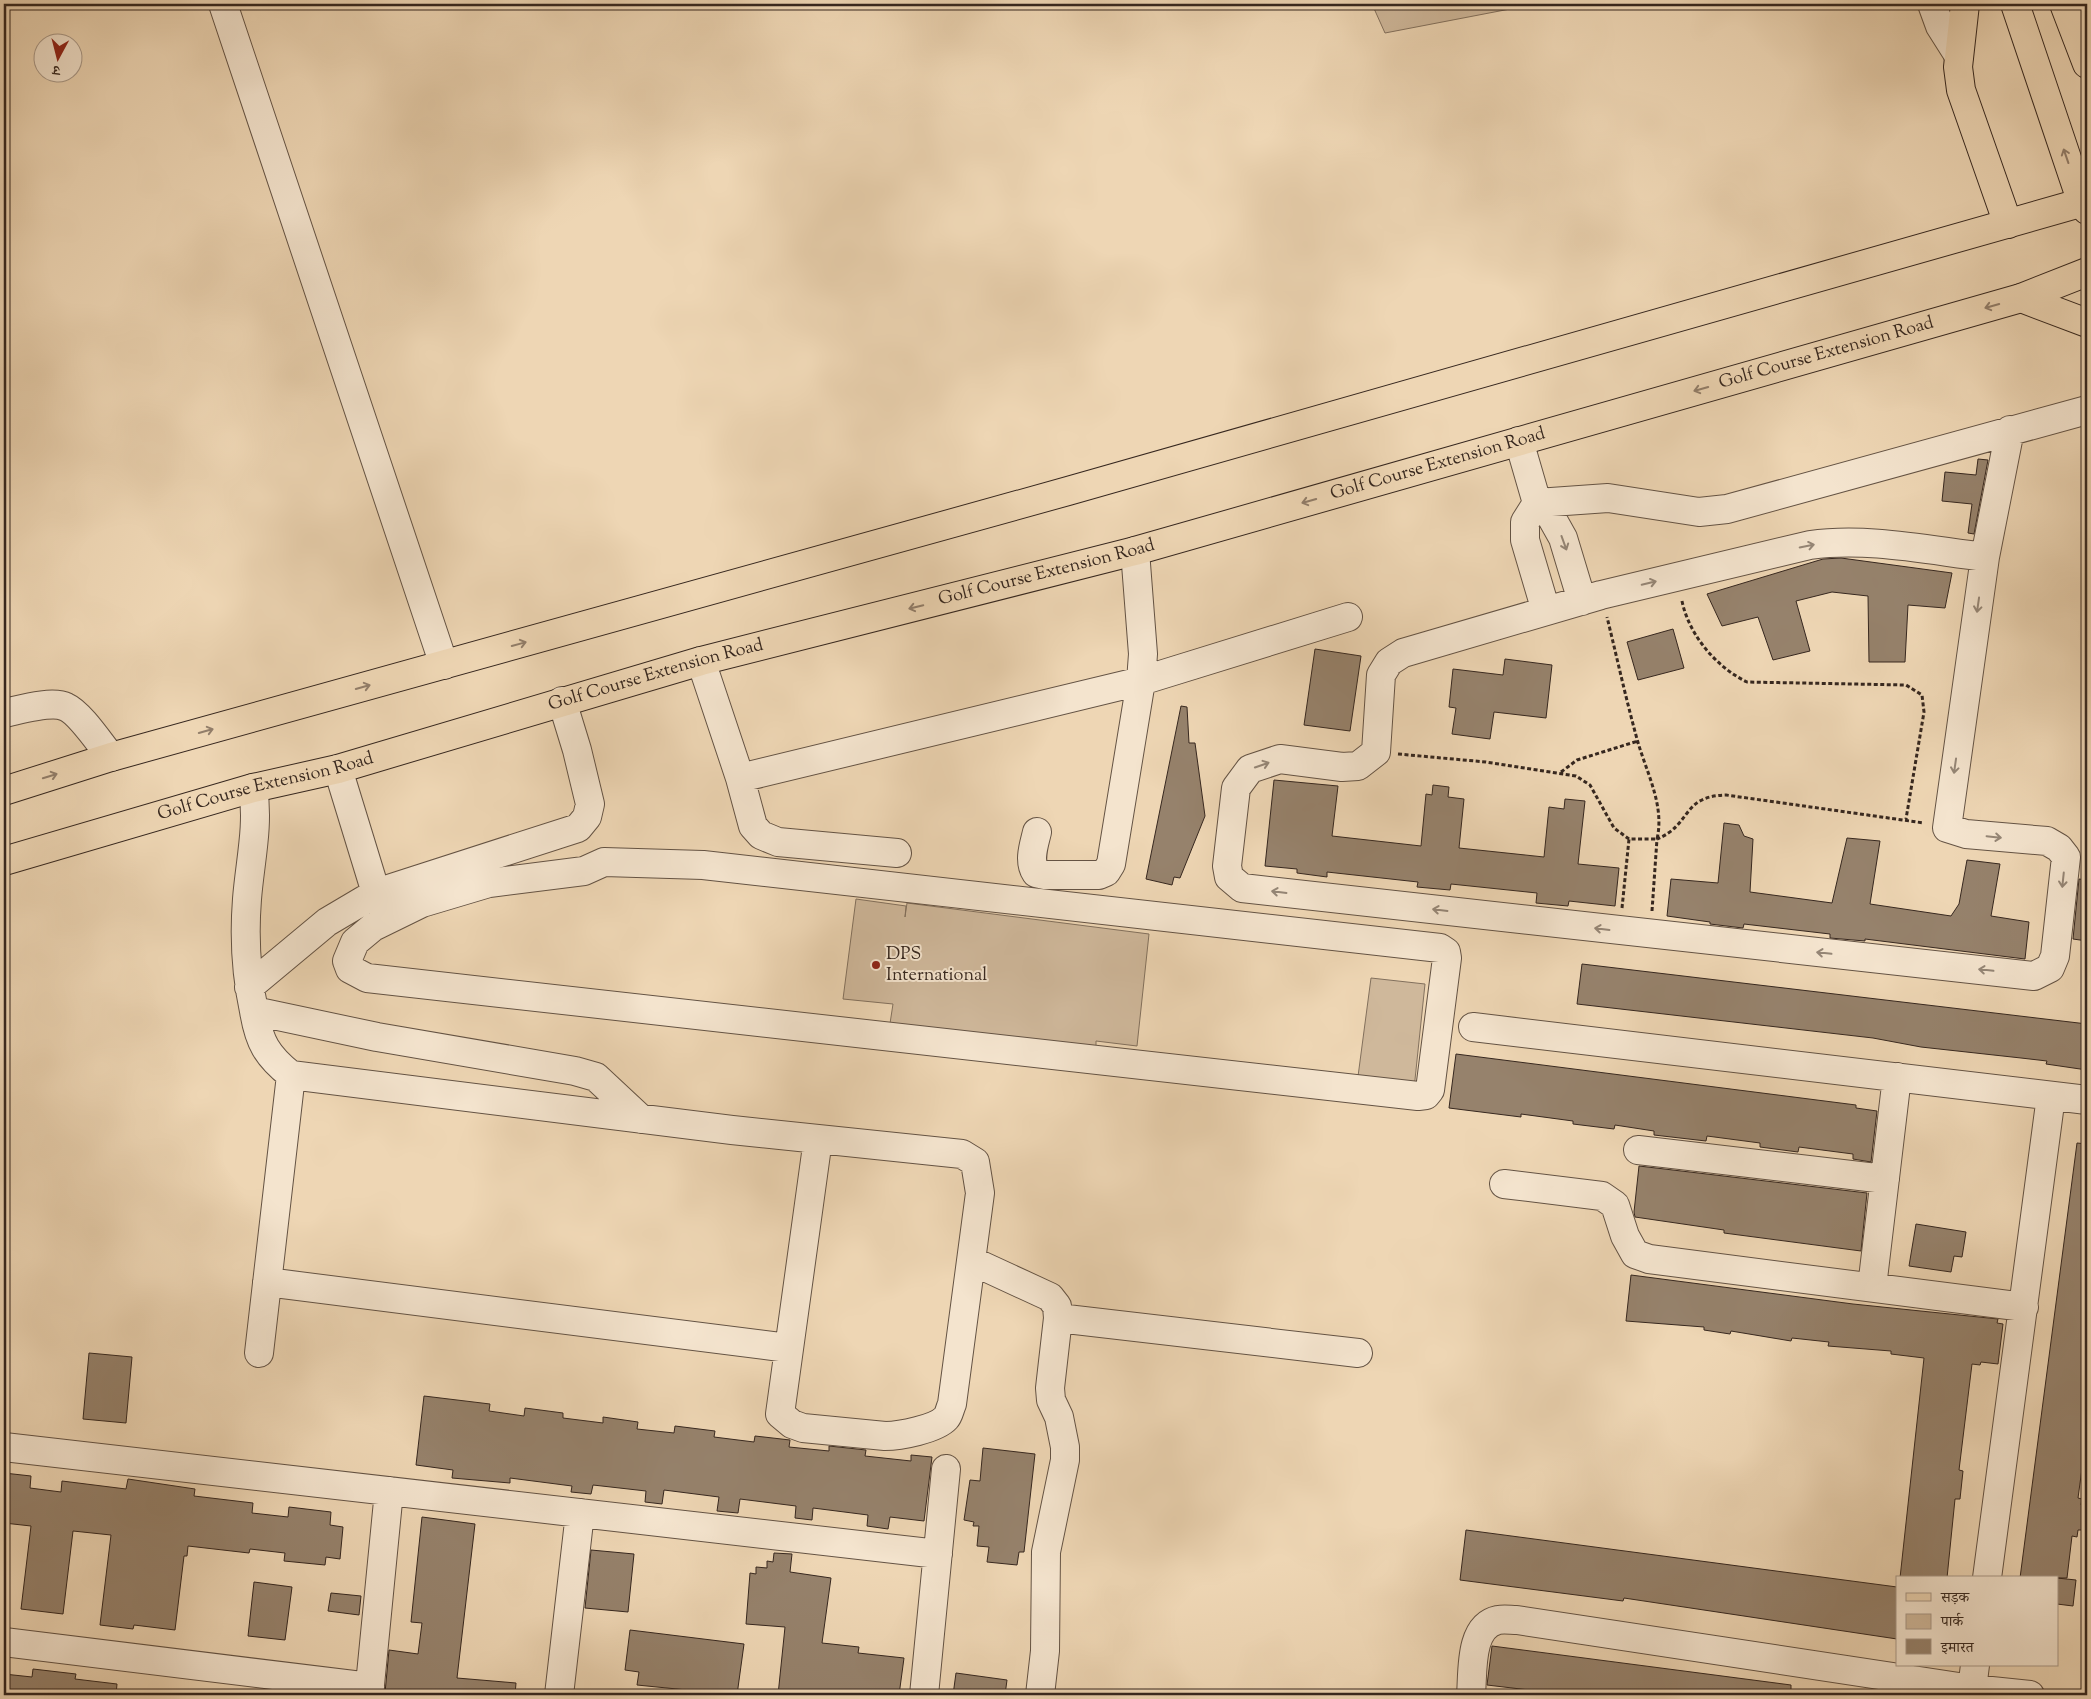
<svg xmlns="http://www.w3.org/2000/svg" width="2091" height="1699" font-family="'Sorts Mill Goudy','Noto Serif Devanagari',serif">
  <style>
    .green { fill: #cfb89b; stroke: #82705d }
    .building { fill: #96826c; stroke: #36271f }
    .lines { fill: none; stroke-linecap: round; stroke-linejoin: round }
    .minor-casing { stroke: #645344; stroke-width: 30 }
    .major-casing { stroke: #36271f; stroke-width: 30 }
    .path { stroke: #36271f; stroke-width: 3; stroke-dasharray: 4 2.5; stroke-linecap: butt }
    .minor { stroke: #f4e4ce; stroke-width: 28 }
    .major { stroke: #eed6b4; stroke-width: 28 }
    .oneway { stroke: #927e6a }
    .oneway2 { stroke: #958676 }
    .poi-dot { fill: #8f2418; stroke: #f4e4ce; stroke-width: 2 }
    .labels { text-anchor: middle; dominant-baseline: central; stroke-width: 4; stroke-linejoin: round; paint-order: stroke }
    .street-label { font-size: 18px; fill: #36271f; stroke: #f4e4ce }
    .poi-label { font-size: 18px; fill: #36271f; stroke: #f4e4ce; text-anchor: start }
  </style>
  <rect width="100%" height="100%" fill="#eed6b4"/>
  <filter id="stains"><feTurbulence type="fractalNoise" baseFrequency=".004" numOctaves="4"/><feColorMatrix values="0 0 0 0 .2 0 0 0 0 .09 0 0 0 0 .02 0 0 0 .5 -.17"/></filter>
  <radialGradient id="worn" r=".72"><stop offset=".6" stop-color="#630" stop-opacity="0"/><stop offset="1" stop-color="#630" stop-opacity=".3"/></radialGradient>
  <path class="green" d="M1372,4H1536L1385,33Z
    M856,899L906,906L905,917L907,903L1149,934L1137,1046L1096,1041V1054L889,1030L893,1004L843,999Z
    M1371,978L1425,984L1414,1089L1357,1084Z"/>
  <path class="building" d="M1978,459L1988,460L1974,534L1968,533L1972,504L1942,501L1945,472L1976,475Z
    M1841,558L1952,573L1945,608L1908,605L1905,662H1869L1868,596L1832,592L1796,601L1810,651L1773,660L1758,617L1722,626L1707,594L1823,559Z
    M1673,629L1684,668L1638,680L1627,642Z
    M1315,649L1361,656L1350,731L1304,725Z
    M1505,659L1552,665L1546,718L1494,712L1490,739L1452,734L1456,708L1449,707L1453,669L1503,675Z
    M1181,706L1187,707L1189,743H1195L1205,816L1180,878L1174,877L1172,885L1146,879Z
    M1274,780L1338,786L1332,836L1421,846L1426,794L1432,795L1433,785L1449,787L1448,797L1464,799L1459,848L1544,857L1549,807L1564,809L1565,799L1585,801L1578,864L1619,868L1615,906L1569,901L1568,906L1536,903L1537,893L1451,884L1450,890L1417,887L1418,882L1327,872V877L1297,873V869L1265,866Z
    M1724,823L1739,825L1744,836L1753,839L1750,892L1832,903L1847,838L1880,841L1870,904L1951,916L1959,904L1967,860L2000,864L1991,916L2029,922L2025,959L1865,939V941L1830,938V934L1744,924L1743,928L1710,924V922L1667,916L1671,879L1718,883Z
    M2079,879L2087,880V941L2073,939Z
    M1582,964L2087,1024V1070L2046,1064L2047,1061L2021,1058L1921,1047L1873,1038L1577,1004Z
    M1456,1054L1856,1105V1108L1877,1111L1871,1162L1853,1159V1154L1799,1147L1798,1152L1760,1147V1143L1707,1136L1706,1141L1654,1135V1131L1615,1125L1614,1129L1573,1124V1121L1521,1114V1117L1449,1108Z
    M2077,1143L2087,1144V1462L2083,1461L2078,1498L2082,1499L2081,1505H2085L2082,1530H2078L2077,1537L2072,1536L2067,1578H2020Z
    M1639,1166L1867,1193L1861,1251L1724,1233V1230L1635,1217L1634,1212Z
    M1916,1224L1966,1232L1962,1257L1954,1256L1951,1272L1909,1266Z
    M1631,1275L1853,1304L1998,1319L1997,1323L2003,1324L1998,1364L1981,1362L1980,1365L1972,1364L1959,1470L1963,1471L1960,1499H1955L1947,1578H1900L1924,1358L1891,1354V1351L1828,1346L1829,1342L1792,1338L1791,1341L1731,1331L1730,1334L1704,1330V1327L1626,1321Z
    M89,1353L132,1357L126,1423L83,1419Z
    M424,1396L490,1404L489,1411L524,1416L525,1408L563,1413V1418L603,1423V1417L638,1422L637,1429L674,1433L675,1426L715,1431L714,1437L754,1442L755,1436L790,1440L789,1447L829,1451V1446L866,1450L865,1456L911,1461V1455L932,1457L924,1521L890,1517L888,1529L867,1526L868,1515L813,1508L812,1520L795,1518L796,1506L740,1499L738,1513L717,1511L719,1497L664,1490L662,1504L645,1502L646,1491L593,1485L591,1494L571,1492L572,1486L510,1478V1483L452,1478L453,1470L416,1465Z
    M983,1448L1035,1454L1024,1552H1019L1017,1565L987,1562L989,1547L977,1546L979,1526H973L974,1522L964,1520L970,1480L980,1481Z
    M4,1473L31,1476L30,1488L61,1492L62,1481L126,1489L128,1479L195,1489L194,1496L253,1503L252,1513L288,1517L289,1507L331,1512L330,1525L343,1527L340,1559L326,1557L325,1565L284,1561L285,1553L250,1549L249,1553L188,1546L187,1556H184L175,1630L134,1625L133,1629L100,1625L111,1535L73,1531L63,1614L21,1609L31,1526L4,1523Z
    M422,1517L475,1524L457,1678L516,1683L515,1695L385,1693L389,1650L418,1654L422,1623L411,1622Z
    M1466,1530L1897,1587V1639L1624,1598L1623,1601L1460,1580Z
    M591,1550L634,1554L628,1612L585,1608Z
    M774,1553L792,1554L790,1572L831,1578L822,1643L859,1647L858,1653L904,1658L899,1695H778L785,1627L746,1624L750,1573L756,1574V1567L767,1568V1561L773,1562Z
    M2057,1578L2076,1580L2073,1606L2057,1604Z
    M254,1582L292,1587L285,1640L248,1636Z
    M331,1593L361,1596L359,1615L328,1611Z
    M630,1630L744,1644L737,1695L637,1685L639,1672L625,1670Z
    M1492,1646L1791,1685V1695H1571L1487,1685Z
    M33,1669L76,1674L75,1679L117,1684L116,1695H4V1674L32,1677Z
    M956,1673L1007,1680L1005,1695H953Z"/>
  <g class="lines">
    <defs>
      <path id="minor" d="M223,4L444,665
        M1932,4L1940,26L1959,56
        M1519,441L1537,503L1549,513L1563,538L1582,601
        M1985,557C1927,550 1867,537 1810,545L1601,595L1403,653L1389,662L1381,675L1376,752L1358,766L1342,767L1280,759L1250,769L1236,788L1227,866L1229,877L1242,888L2034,976L2050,968L2055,956L2066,857L2059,848L2047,841L1966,834L1947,828L1985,557L2010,430
        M1546,611L1525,540V522L1537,503L1608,498L1699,512L1727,509L2087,410
        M701,661L740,778L753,826L761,835L778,842L897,853
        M4,713C19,710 52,700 66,707C80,713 101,745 111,757
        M338,769L376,893L384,910
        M740,778L1141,681L1348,617
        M253,788C259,826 250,861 247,899C244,937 246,974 254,1011L377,1037L575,1071L596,1077L641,1119
        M1037,832C1034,845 1028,861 1036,873L1045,875H1099L1106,872L1111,864L1141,681L1143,654L1135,551
        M604,862L703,865L1440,948L1446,952L1447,958L1430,1090L1426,1095L1418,1096L367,978L350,969L347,961L355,942L373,927L422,903L489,883L584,871Z
        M249,987L327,922L376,893L578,828L587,817L590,804L577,750L562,701
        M254,1011C259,1042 267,1056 291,1075L732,1130L962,1154L975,1162L980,1193L952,1404C950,1408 949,1415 946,1418C936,1429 900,1436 885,1436L803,1428L792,1424L780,1414L818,1139
        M1473,1027L2087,1100
        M1638,1150L1885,1179
        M1504,1184L1602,1196L1615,1205L1625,1236L1635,1254L1649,1259L2024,1307
        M972,1261L1050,1297L1057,1306L1058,1318L1050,1388L1051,1400L1059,1417L1065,1447V1460L1046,1552L1045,1651L1040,1695
        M267,1282L788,1348
        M1872,1287L1897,1077
        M1058,1318L1358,1353
        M259,1353L291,1075
        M4,1447L938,1554
        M1987,1578L2051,1096
        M4,1642L370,1687
        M1972,1689L1975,1665
        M369,1695L389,1491
        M559,1695L580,1513
        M924,1695L946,1469
        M1471,1695C1473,1672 1469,1626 1498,1620C1504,1619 1511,1620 1517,1620L1972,1689L2030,1695"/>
      <g id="major">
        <path d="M1965,4L1958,67L1961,90L2008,224"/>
        <path d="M2015,4L2082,203L2087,210"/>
        <path d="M2064,4L2087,64"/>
        <path d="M2021,298L2087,323"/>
        <path d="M4,791L111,757L1068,491L2087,201"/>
        <path id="s1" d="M4,861L253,788L338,769L701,661L1135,551L2021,298L2087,272"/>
      </g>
    </defs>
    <use href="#minor" class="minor-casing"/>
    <use href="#major" class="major-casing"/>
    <path class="path" d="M1682,601C1689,635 1716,667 1747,682L1906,685L1922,695L1924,712L1906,819
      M1398,754L1486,762L1576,776L1590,785L1614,828L1629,839H1657C1665,805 1646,772 1637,739C1626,699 1617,658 1607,617
      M1561,772L1577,760L1638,741
      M1622,908L1629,839
      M1652,911L1657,839C1692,825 1681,796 1726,795L1924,823"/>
    <use href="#minor" class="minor"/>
    <use href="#major" class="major"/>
  </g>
  <defs><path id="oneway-shaft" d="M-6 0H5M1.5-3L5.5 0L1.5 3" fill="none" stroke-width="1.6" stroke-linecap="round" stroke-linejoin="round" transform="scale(1.25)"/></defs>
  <g class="oneway">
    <use href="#oneway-shaft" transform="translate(2066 156) rotate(-109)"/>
    <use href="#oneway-shaft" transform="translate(1992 306) rotate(164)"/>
    <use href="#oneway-shaft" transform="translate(1701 389) rotate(164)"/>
    <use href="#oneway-shaft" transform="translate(1309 501) rotate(164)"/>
    <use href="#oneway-shaft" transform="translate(916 607) rotate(166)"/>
    <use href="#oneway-shaft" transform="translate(519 644) rotate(-15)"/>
    <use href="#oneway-shaft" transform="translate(363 687) rotate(-16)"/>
    <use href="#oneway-shaft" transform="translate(206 731) rotate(-16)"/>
    <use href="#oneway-shaft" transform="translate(50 776) rotate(-17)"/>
  </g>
  <g class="oneway2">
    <use href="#oneway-shaft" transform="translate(1564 543) rotate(70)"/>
    <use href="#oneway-shaft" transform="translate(1807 546) rotate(-11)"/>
    <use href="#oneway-shaft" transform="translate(1649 583) rotate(-13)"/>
    <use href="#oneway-shaft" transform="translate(1978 605) rotate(98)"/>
    <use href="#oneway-shaft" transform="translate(1262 765) rotate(-19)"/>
    <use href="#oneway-shaft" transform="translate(1955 766) rotate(98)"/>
    <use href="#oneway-shaft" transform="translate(1994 837) rotate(6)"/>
    <use href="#oneway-shaft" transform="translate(2063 880) rotate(96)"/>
    <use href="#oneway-shaft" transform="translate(1279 892) rotate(-173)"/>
    <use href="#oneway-shaft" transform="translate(1440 910) rotate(-173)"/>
    <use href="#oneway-shaft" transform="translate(1602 929) rotate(-173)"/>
    <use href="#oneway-shaft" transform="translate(1824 953) rotate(-174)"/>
    <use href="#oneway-shaft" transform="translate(1986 970) rotate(-174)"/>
  </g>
  <circle class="poi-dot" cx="876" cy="965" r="5"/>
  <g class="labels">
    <g class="street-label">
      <text stroke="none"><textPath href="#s1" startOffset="1892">Golf Course Extension Road</textPath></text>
      <text stroke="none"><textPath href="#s1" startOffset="1488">Golf Course Extension Road</textPath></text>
      <text stroke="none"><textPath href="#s1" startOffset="1082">Golf Course Extension Road</textPath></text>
      <text stroke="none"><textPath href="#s1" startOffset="678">Golf Course Extension Road</textPath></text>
      <text stroke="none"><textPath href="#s1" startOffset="272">Golf Course Extension Road</textPath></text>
    </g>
    <g class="poi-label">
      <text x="886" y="955">DPS<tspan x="886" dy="21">International</tspan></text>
    </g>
  </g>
  <rect width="2091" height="1699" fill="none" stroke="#eed6b4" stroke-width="20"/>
  <rect x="5" y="5" width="2081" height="1689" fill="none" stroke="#36271f" stroke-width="2.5"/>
  <rect x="10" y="10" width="2071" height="1679" fill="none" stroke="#36271f"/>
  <rect x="1896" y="1576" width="162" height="90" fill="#f4e4ce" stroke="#a89888"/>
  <rect x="1906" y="1593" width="25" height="8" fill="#eed6b4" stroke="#a89888"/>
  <text x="1941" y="1602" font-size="15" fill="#36271f">सड़क</text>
  <rect x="1906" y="1614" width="25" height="15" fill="#cfb89b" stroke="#a89888"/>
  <text x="1941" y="1626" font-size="15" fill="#36271f">पार्क</text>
  <rect x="1906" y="1639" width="25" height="15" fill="#96826c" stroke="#a89888"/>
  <text x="1941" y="1652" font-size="15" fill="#36271f">इमारत</text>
  <g transform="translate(58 58) rotate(187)"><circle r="24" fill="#f4e4ce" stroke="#a89888"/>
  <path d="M0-4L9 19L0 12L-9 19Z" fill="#8f2418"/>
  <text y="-8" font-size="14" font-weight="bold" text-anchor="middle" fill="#36271f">उ</text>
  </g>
  <rect width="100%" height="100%" filter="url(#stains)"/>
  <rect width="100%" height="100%" fill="url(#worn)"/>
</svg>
